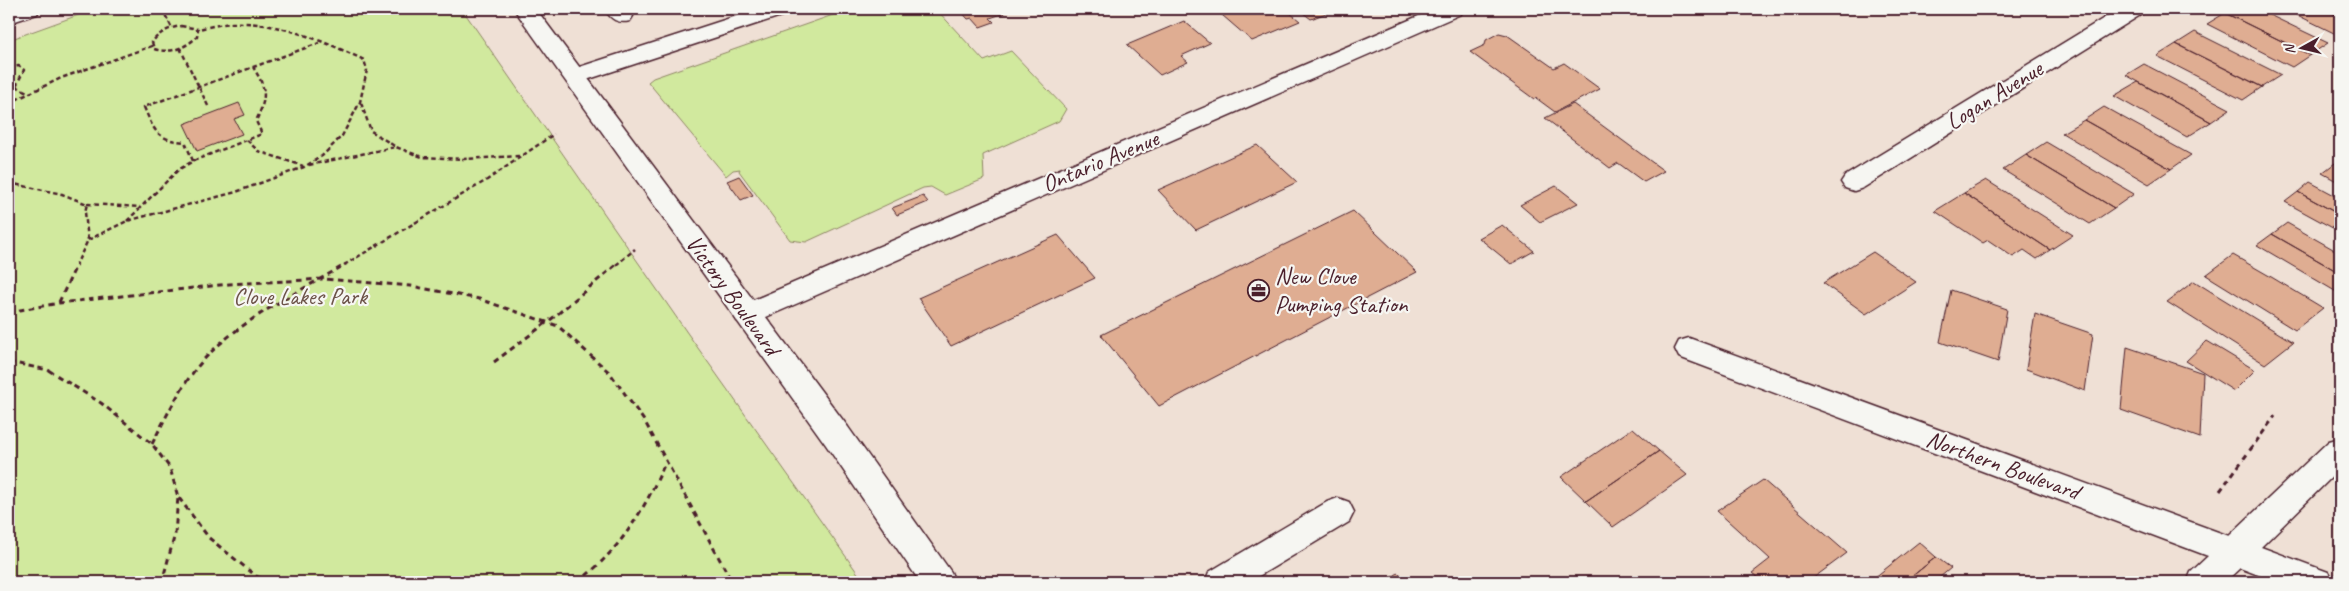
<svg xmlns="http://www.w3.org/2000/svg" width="2349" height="591" font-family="Caveat,sans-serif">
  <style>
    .green { fill: #d1e99e; stroke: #8e8464 }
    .building { fill: #dfad92; stroke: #4a1f2b }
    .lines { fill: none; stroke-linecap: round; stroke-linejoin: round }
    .minor-casing { stroke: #4a1f2b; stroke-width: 3 }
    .major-casing { stroke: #4a1f2b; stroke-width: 3 }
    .path-far1 { stroke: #4a1f2b; stroke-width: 2.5; stroke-dasharray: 4.5 3; stroke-linecap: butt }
    .path { stroke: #4a1f2b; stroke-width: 3; stroke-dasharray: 5.5 4.5; stroke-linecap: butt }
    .minor { fill: #f6f6f2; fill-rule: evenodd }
    .major { fill: #f6f6f2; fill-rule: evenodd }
    .labels { text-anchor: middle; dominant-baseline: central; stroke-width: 4.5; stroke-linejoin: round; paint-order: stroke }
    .street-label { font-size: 24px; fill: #4a1f2b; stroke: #f6f6f2 }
    .poi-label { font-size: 24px; fill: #4a1f2b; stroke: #f6f6f2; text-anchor: start }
    .park-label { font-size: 24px; fill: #6c5248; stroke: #f6f6f2 }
  </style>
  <rect width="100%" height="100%" fill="#efe0d5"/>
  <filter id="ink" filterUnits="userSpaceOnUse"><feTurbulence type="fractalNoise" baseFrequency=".02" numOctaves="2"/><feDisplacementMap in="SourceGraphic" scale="10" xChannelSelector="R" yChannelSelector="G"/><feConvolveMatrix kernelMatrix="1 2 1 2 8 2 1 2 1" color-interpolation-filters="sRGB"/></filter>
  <g filter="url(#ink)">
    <path class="green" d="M95,9H462L688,334L864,582H9V40Z
      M850,9H936L984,61L1011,51L1066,109L1059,121L983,155L984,179L945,195L931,187L923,188L806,242L790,240L739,171L740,169L733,170L726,176L648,82L653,78Z"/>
    <path class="building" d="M959,9H1001L1005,13L990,18L994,22L980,27L972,18L968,19Z
      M1215,9H1285L1300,21L1252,41Z
      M1298,9H1336L1311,19Z
      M2232,9H2257L2328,43L2310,55L2225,13Z
      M2285,9H2324L2340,17V36Z
      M2324,9H2340V17Z
      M2225,13L2310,55L2292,67L2207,24Z
      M1184,21L1210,43L1181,56L1188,62L1160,75L1127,45Z
      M2195,32L2281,75L2262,87L2176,44Z
      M1499,33L1507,35L1554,68L1564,63L1600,89L1555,112L1536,98L1534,99L1470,52L1485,45L1486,40Z
      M2176,44L2262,87L2243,100L2157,56Z
      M2144,64L2230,109L2211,122L2126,75Z
      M2138,82L2211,122L2187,137L2114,96Z
      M239,103L245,115L234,119L242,134L197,151L184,124Z
      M1573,104L1664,171L1644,182L1618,163L1610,168L1545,118Z
      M2104,107L2191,155L2171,169L2084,120Z
      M2084,120L2171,169L2149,184L2062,133Z
      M2046,142L2134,194L2114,208L2026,155Z
      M1257,145L1297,182L1196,230L1158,190Z
      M2026,155L2114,208L2090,224L2003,170Z
      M2335,163L2340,166V183L2322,173Z
      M739,176L753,195L741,200L727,181Z
      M1986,180L2073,235L2050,250L1964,193Z
      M2310,182L2340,198V215L2298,192Z
      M1556,186L1578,203L1540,222L1520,205Z
      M2298,192L2340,215V232L2285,202Z
      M1964,193L2050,250L2037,259L2024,250L2013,257L1988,240L1983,243L1935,211Z
      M923,196L928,202L897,215L892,208Z
      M1353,211L1417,272L1159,406L1101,335Z
      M2287,223L2340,253V273L2272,234Z
      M1502,225L1534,251L1511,264L1479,238Z
      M2272,234L2340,273V294L2257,245Z
      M1058,235L1095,278L951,346L918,298Z
      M1873,252L1916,282L1866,314L1823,283Z
      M2233,255L2273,278L2323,308L2295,330L2206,275Z
      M2194,281L2218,296L2293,342L2265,364L2167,302Z
      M1951,290L2007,309L1998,362L1940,342Z
      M2035,314L2093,334L2085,391L2026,369Z
      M2207,341L2255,370L2234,391L2186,361Z
      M2127,347L2203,373L2200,438L2121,410Z
      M1633,428L1659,451L1586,501L1561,477Z
      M1659,451L1687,475L1613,527L1586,501Z
      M1763,480L1847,553L1808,582H1763L1752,573L1770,559L1717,511Z
      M1919,542L1936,557L1905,582H1869Z
      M1936,557L1951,568L1934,582H1905Z
      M1398,573L1406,582H1385Z"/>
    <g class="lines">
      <defs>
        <path id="minor" d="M604,9H627L633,16L630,21C617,24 611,19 604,9Z
          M758,9H790L787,14L583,81L575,83L567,81L563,76L567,71Z
          M1435,9H1464L1461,14L757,321L747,324L737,321L733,314L737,307Z
          M2119,9H2145L2142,14L1863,188L1854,191L1845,188L1841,182L1845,176Z
          M1689,338L2229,536L2329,441L2340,438V469L2261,547L2328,572L2333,582H2277L2240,568L2225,582H2187L2191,572L2208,556L1679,357L1675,349L1679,341Z
          M1338,498L1349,502L1354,512L1349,522L1249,582H1205L1209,572L1327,502Z"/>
        <path id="major" d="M9,9H40L37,14L9,23Z
          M514,9H536L848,427L951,572L955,582H920L826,445Z"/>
      </defs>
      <use href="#minor" class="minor-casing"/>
      <use href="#major" class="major-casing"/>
      <path class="path-far1" d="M162,9L172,28
        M181,26L198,29L197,37C185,48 170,54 154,49L152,42C160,32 169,28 181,26Z
        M180,48L209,108
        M9,67L19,66L24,70L16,86
        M9,89L16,86L27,92
        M9,103L61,78L152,46
        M361,103L371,131L396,147L422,157L464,159L520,156
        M247,140L258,151L303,166
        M193,161L185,142C157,140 154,131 144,107L319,43
        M309,165L395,147
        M9,183L62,194L87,204L85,212L88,240L76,265
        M87,204L140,207
        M127,221L178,170L193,161L262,134L256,121C267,97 267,89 253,67
        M88,240L127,221L236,192L304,167L322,156L342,136L360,102L367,70L364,60C324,41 277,21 232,23C221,24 209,27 198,29
        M344,265L487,180L554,134
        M616,265L635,249"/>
      <path class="path" d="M59,302L77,264
        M9,312L59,303L229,284L324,279L411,286L479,299L558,326L610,373L645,422L732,582
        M9,362L48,370L101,403L152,444L170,468L178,497L175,534L162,582
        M494,362L554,317L617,264
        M152,444C166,417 179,389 199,365C236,321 298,293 346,264
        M2220,491L2275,416
        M179,498L209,538L256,576L269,582
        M578,582C620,550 644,511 665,463"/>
      <use href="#minor" class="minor"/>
      <use href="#major" class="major"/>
    </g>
  </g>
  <defs>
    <symbol id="office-ring" viewBox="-11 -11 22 22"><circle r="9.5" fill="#f6f6f2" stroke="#4a1f2b" stroke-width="1.5"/><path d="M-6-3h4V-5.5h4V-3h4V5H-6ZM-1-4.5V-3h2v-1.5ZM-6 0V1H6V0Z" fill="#4a1f2b"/></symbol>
  </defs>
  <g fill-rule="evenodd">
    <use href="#office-ring" x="1246" y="278" width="25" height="25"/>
  </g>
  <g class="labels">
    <g class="street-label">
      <text transform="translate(1994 95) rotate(-32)">Logan Avenue</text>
      <text transform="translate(1100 161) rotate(-23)">Ontario Avenue</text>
      <text transform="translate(733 295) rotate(54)">Victory Boulevard</text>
      <text transform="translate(2003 465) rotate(20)">Northern Boulevard</text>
    </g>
    <g class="poi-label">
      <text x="1275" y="276">New Clove<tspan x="1275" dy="28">Pumping Station</tspan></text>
    </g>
    <g class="park-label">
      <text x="300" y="296">Clove Lakes Park</text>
    </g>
  </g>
  <rect width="2349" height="591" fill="none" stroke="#f6f6f2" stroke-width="30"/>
  <rect x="15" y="15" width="2319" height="561" fill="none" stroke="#4a1f2b" stroke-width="2" filter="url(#ink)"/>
  <g transform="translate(2302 48) rotate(262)" stroke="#f6f6f2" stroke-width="4" paint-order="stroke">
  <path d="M0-4L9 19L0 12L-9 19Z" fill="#4a1f2b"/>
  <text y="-8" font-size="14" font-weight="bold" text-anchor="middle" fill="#4a1f2b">N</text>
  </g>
</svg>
